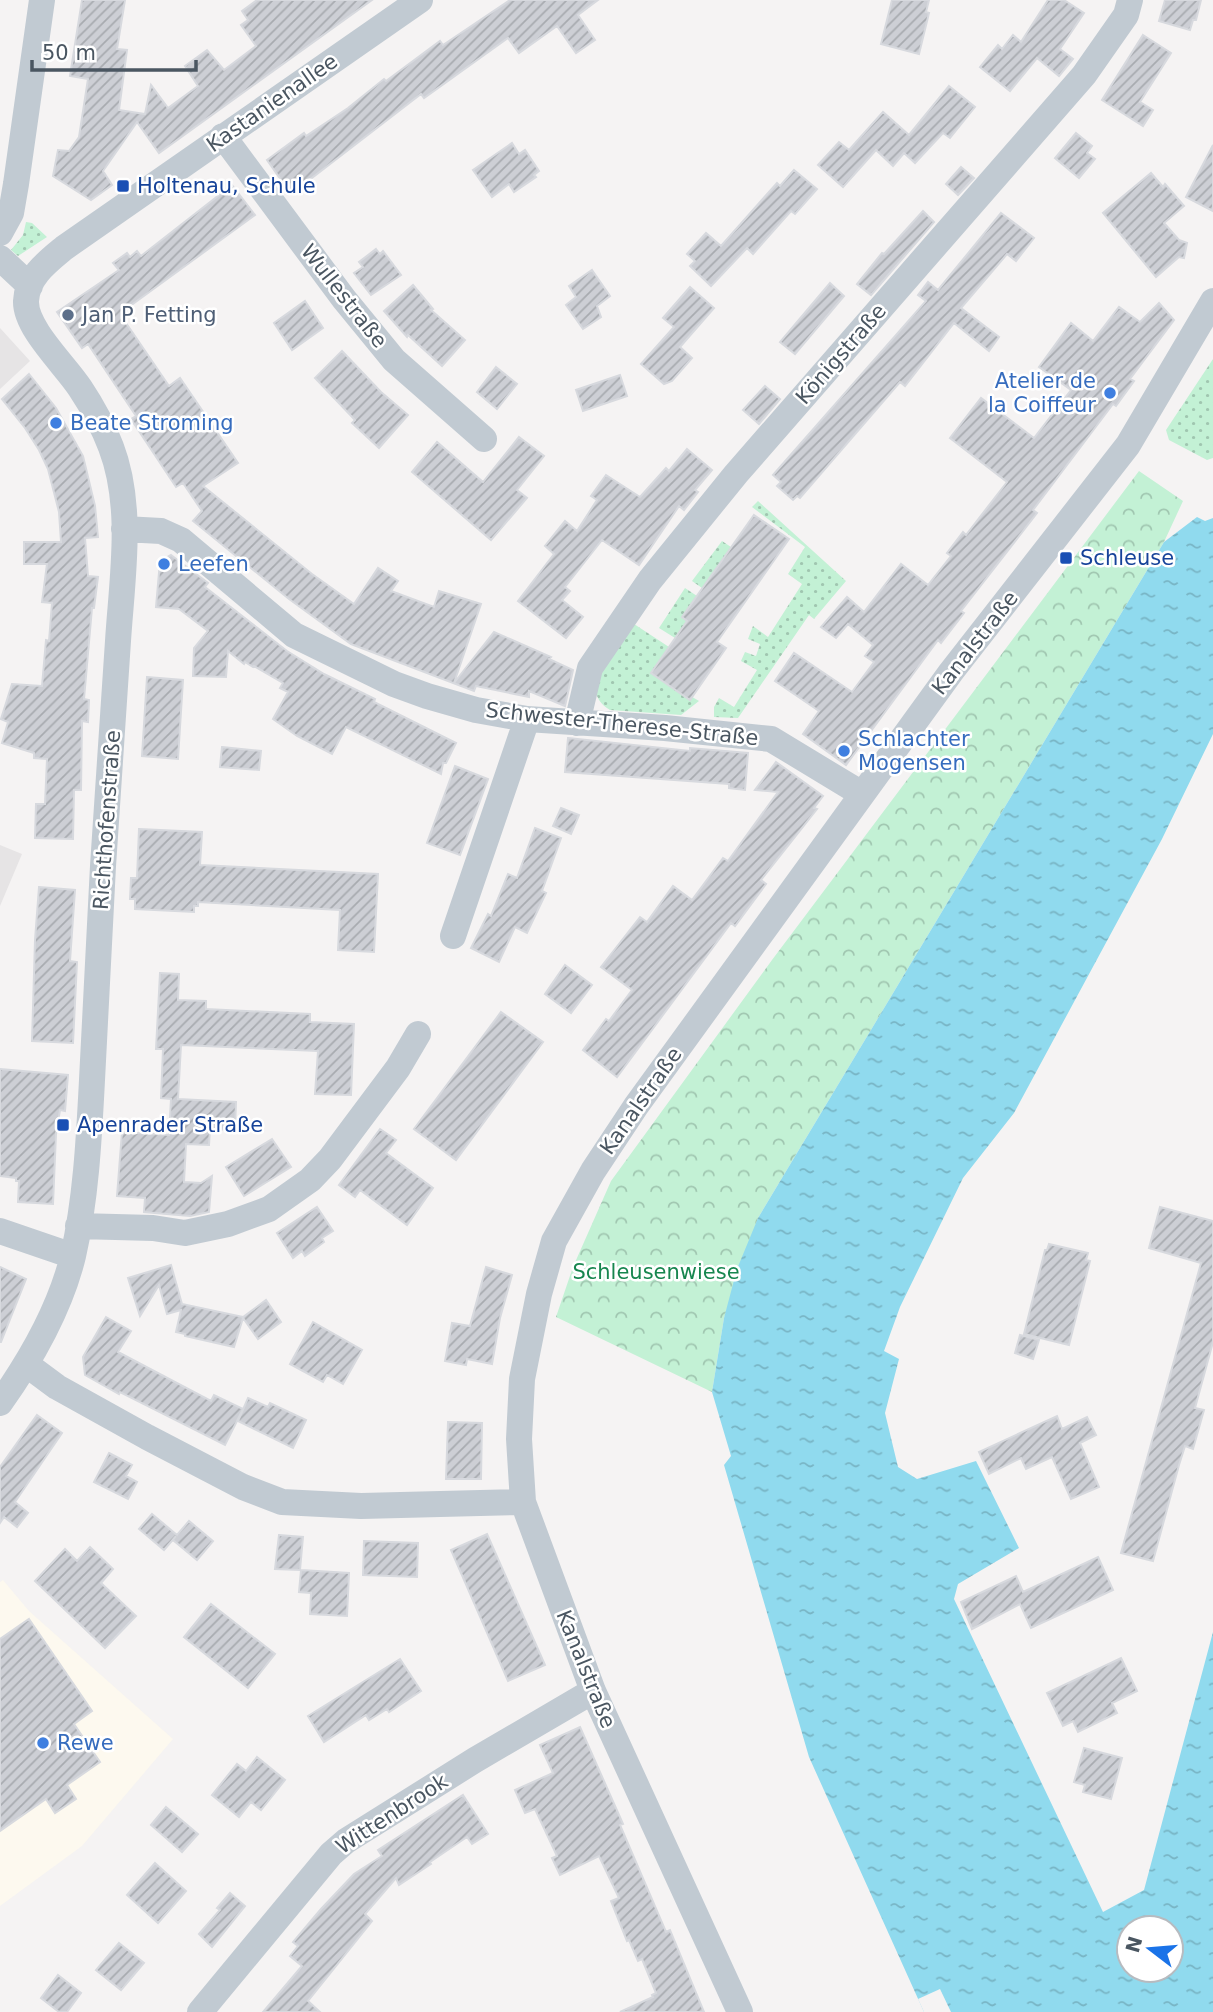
<svg xmlns="http://www.w3.org/2000/svg" width="1213" height="2012" font-family="'DejaVu Sans',sans-serif">
  <style>
    .commercial { fill: #fdf9ef }
    .education { fill: #e6e4e5 }
    .grass { fill: url(#grass-dots) }
    .forest { fill: url(#forest-crowns) }
    .water { fill: url(#water-ripples); fill-rule: evenodd }
    .pier { fill: #f5f3f3 }
    .building { fill: url(#building-hatch); stroke: #d7d9de; stroke-width: 2 }
    .lines { fill: none; stroke-linecap: round; stroke-linejoin: round }
    .street { stroke: #c1cad2; stroke-width: 26 }
    .transit-dot { fill: #1a4fb4; stroke: #fff; stroke-width: 2.5 }
    .service-dot { fill: #5c6f8a; stroke: #fff; stroke-width: 2.5 }
    .shop-dot { fill: #3f7fe0; stroke: #fff; stroke-width: 2.5 }
    .labels { text-anchor: middle; dominant-baseline: central; stroke-width: 5; stroke-linejoin: round; paint-order: stroke }
    .street-label { font-size: 21px; fill: #4a5661; stroke: #fff }
    .transit-label { font-size: 21px; fill: #164399; stroke: #fff; text-anchor: start }
    .service-label { font-size: 21px; fill: #4e5e75; stroke: #fff; text-anchor: start }
    .shop-label { font-size: 21px; fill: #366cbe; stroke: #fff; text-anchor: start }
    .park-label { font-size: 21px; fill: #17864f; stroke: #fff }
  </style>
  <defs>
    <pattern id="grass-dots" width="8" height="8" patternUnits="userSpaceOnUse" patternTransform="scale(1.75)"><rect width="8" height="8" fill="#c3f1d5"/><path d="M2 2h.1M6 6h.1" fill="none" stroke="#a0c6b0" stroke-width="1.8" stroke-linecap="round"/></pattern>
    <pattern id="forest-crowns" width="20" height="18" patternUnits="userSpaceOnUse" patternTransform="scale(1.75)"><rect width="20" height="18" fill="#c3f1d5"/><path d="M2 6a3 3 0 1 1 6 0M12 15a3 3 0 1 1 6 0" fill="none" stroke="#a0c6b0"/></pattern>
    <pattern id="water-ripples" width="26" height="14" patternUnits="userSpaceOnUse" patternTransform="scale(1.75)"><rect width="26" height="14" fill="#90daee"/><path d="M2 4q2-2 4 0t4 0M15 11q2-2 4 0t4 0" fill="none" stroke="#78b4c4"/></pattern>
    <pattern id="building-hatch" width="6" height="6" patternUnits="userSpaceOnUse" patternTransform="scale(1.75)"><rect width="6" height="6" fill="#cdcfd5"/><path d="M-1 1l2-2M0 6l6-6M5 7l2-2" fill="none" stroke="#a8abb0"/></pattern>
  </defs>
  <rect width="100%" height="100%" fill="#f5f3f3"/>
  <path class="commercial" d="M3,1580L29,1611L173,1739L82,1846L0,1906V1582Z"/>
  <path class="education" d="M0,328L30,361L0,389Z
    M0,845L22,854L0,906Z"/>
  <path class="grass" d="M26,222L32,223L47,237L18,256L11,250L23,235Z
    M1213,359V458L1207,460L1169,440L1166,430Z
    M758,501L846,581L814,619L809,615L738,718L714,717V707L719,698L734,707L757,670L741,661L745,652L756,656L760,644L748,639L753,626L768,637L802,584L788,574L805,547L752,507Z
    M722,541L731,547L702,588L692,581Z
    M685,588L697,596L682,617L687,621L675,638L659,628Z
    M628,620L669,647L652,673L699,701L681,715L610,710C600,704 597,698 594,687Z"/>
  <path class="forest" d="M1139,471L1183,501L1164,542L758,1218L724,1318L712,1392L556,1317L573,1267L611,1181L772,960Z"/>
  <path class="water" d="M1197,517L1205,521L1213,518V734L1162,839L1014,1113L963,1178L900,1307L884,1351L899,1359L885,1413L898,1467L917,1479L976,1461L1019,1548L958,1584L954,1599L1103,1912L1144,1890L1213,1632V2012H924L809,1757L724,1465L731,1456L712,1392L724,1318L737,1269L758,1218L1164,542ZM1129,1928H1171V1970H1129Z"/>
  <path class="pier" d="M940,1989L951,2012H924L918,1999Z"/>
  <path class="building" d="M82,0H125L117,49L127,50L119,110L145,114L151,85L168,108L198,86L185,66L207,50L224,70L256,46L241,25L248,20L242,11L257,0H372L159,153L137,122L103,171L112,185L91,200L53,176L58,150L69,151L79,137L88,79L70,76Z
    M510,0H598L578,15L595,40L576,53L557,26L519,53L508,38L424,98L421,94L291,194L267,160L304,133L306,136L348,108L384,79L386,81L440,41L443,45Z
    M892,0H929L926,12L929,13L919,54L881,44Z
    M1048,0H1064L1084,13L1060,49L1073,59L1059,76L1037,58L1010,91L980,67L998,45L1002,49L1013,35L1021,42Z
    M1165,0H1201L1196,20H1193L1190,30L1159,21Z
    M1143,35L1171,53L1140,102L1153,110L1143,126L1102,100Z
    M949,86L975,107L950,138L943,133L915,163L904,153L893,166L876,150L843,187L818,165L839,142L849,150L883,112L909,135Z
    M1076,133L1092,146L1087,153L1095,159L1079,178L1055,158Z
    M512,143L519,154L525,150L539,171L534,175L536,177L514,192L509,184L492,197L473,170Z
    M1213,145V211L1186,197Z
    M961,167L974,178L958,195L946,184Z
    M794,170L817,189L795,214L791,211L753,254L747,248L711,286L690,266L695,261L687,254L706,233L721,246L777,183L780,186Z
    M1151,173L1163,187L1165,184L1184,206L1164,223L1179,240L1187,243L1184,258L1179,257L1156,277L1103,213Z
    M232,185L255,215L126,309L130,315L124,320L169,386L180,378L238,463L203,486L312,574L354,604L378,568L398,581L391,591L434,607L439,591L481,604L454,683L494,632L551,657L549,659L573,670L565,706L529,691V697L476,686L474,691L351,644L289,599L193,521L202,511L183,483L176,487L131,419L136,416L88,344L82,348L57,312L119,270L113,263L127,253L130,257L137,251L141,256Z
    M923,211L934,222L871,295L857,284L882,253L884,254Z
    M1001,213L1034,238L1016,261L1007,254L961,308L999,337L989,351L954,323L905,386L900,382L800,498L797,496L793,500L777,486L781,482L773,475L926,301L918,295L928,282L938,290Z
    M376,249L380,254L383,251L401,275L371,295L354,273L363,267L359,262Z
    M592,270L610,296L597,306L601,317L583,329L566,305L576,297L569,286Z
    M830,283L844,296L795,354L780,342Z
    M413,285L433,309L431,310L465,340L442,366L408,335L407,337L384,311Z
    M690,287L714,308L680,347L692,358L672,381L664,384L641,364L674,327L663,318Z
    M305,301L323,328L292,350L274,323Z
    M1159,303L1174,320L1130,379L1134,381L1116,406L1113,404L1033,510L1037,513L961,611L964,613L941,643L938,640L846,765L803,734L819,711L775,681L794,653L852,692L874,662L865,656L873,645L848,624L836,638L821,627L847,597L864,612L901,564L928,585L951,556L947,553L963,532L966,535L1007,482L950,438L981,398L1034,438L1071,390L1039,367L1071,323L1093,341L1119,307L1140,322Z
    M342,351L381,392L408,415L379,448L352,423L355,420L315,378Z
    M496,367L517,384L497,409L477,392Z
    M29,374L56,408L83,456L95,506L98,537L85,538L88,576L98,577L94,608H92L84,699L89,700L88,722L82,721L81,790H74L73,839L35,838L36,804H45L47,759L34,758V753L2,743L8,722L1,719L12,684L42,686L46,640L49,641L52,603L42,602L47,564H24V542H61L59,512L48,469L39,450L25,428L2,399Z
    M620,375L627,396L583,411L576,390Z
    M765,386L780,399L759,424L743,410Z
    M519,437L544,456L517,490L527,498L491,540L412,472L437,442L483,482Z
    M687,449L712,470L695,490L698,492L684,510L679,506L639,565L602,540L565,587L570,591L562,600L583,617L566,638L518,601L554,554L545,546L565,521L577,531L597,500L591,496L606,475L640,497L666,468L669,471Z
    M754,515L789,539L717,642L726,648L690,700L651,673L687,621L682,617Z
    M171,555L208,583L205,587L287,651L324,674L375,699L374,702L456,743L446,763H443L441,774L346,727L332,754L297,736L273,719L288,692L280,688L283,683L254,666L253,667L245,662L244,664L228,651L226,677L193,676L194,648L208,631L179,609L156,607L160,561Z
    M147,677L183,680L178,759L142,756Z
    M568,738L690,751V748L748,753L745,790L729,788V784L565,772Z
    M222,747L261,751L259,770L220,767Z
    M776,762L823,796L814,808L817,809L761,880L766,884L735,926L731,923L617,1077L583,1050L606,1019L609,1021L632,990L601,967L640,917L647,922L673,886L692,900L723,858L728,861L778,792L755,790Z
    M455,766L488,779L460,855L427,843Z
    M561,808L579,815L571,834L553,826Z
    M535,828L561,838L542,891L546,893L527,933L515,927L499,962L471,948L488,914L491,916L508,874L517,878Z
    M139,829L202,832L200,865L378,874L374,952L338,950L340,910L198,902V906H194V912L135,909V899H130L131,878H137Z
    M39,887L75,890L70,961L77,962L73,1043L32,1041L35,940Z
    M565,965L592,985L571,1013L545,994Z
    M160,973L179,974L178,1000L206,1001V1009L310,1014V1022L354,1024L351,1095L315,1094L318,1051L181,1045L178,1099L236,1102L235,1130L210,1129L209,1145L186,1144L184,1182L201,1183L212,1176L209,1212L190,1216L144,1212L145,1198L117,1196L122,1132L169,1135L171,1099L161,1098L163,1049H156Z
    M501,1012L543,1042L456,1160L414,1129Z
    M0,1069L68,1075L65,1111L60,1110L56,1134L53,1204L18,1202L19,1181H16V1178L0,1176Z
    M380,1129L396,1140L386,1153L433,1188L407,1225L360,1190L355,1197L339,1185Z
    M272,1139L291,1167L244,1196L226,1167Z
    M317,1207L333,1231L322,1238L324,1242L305,1256L302,1251L293,1258L277,1233Z
    M1160,1207L1213,1221V1342L1195,1408L1204,1410L1193,1449L1185,1446L1179,1465L1153,1561L1121,1553L1201,1263L1149,1248Z
    M1049,1244L1088,1253L1086,1260L1090,1261L1069,1345L1024,1334L1045,1250H1047Z
    M171,1265L182,1304L243,1317L266,1300L281,1322L258,1339L243,1318L234,1347L185,1336V1334L176,1332L181,1310L167,1314L159,1285L140,1316L128,1278Z
    M0,1267L26,1279L1,1342H0Z
    M486,1267L512,1275L500,1318L492,1364L467,1359L466,1365L445,1361L452,1323L470,1326Z
    M106,1317L131,1331L118,1352L211,1401L214,1395L243,1409L225,1445L120,1392L119,1394L85,1375L83,1357Z
    M313,1322L362,1350L343,1384L327,1375L323,1382L290,1364Z
    M1020,1335L1039,1340L1033,1359L1015,1353Z
    M248,1398L268,1407L270,1403L306,1420L293,1448L238,1421Z
    M37,1415L62,1433L15,1502L28,1513L17,1527L4,1517L0,1523V1467Z
    M1057,1416L1062,1429L1087,1417L1096,1435L1080,1443L1099,1487L1071,1499L1052,1457L1026,1469L1021,1458L989,1474L979,1452Z
    M448,1422L482,1423L481,1479H446Z
    M109,1453L132,1465L126,1476L137,1482L128,1499L94,1482Z
    M152,1514L177,1535L189,1521L213,1541L197,1560L173,1540L176,1536L164,1550L139,1529Z
    M487,1534L545,1665L508,1681L451,1550Z
    M279,1535L303,1537L300,1570L275,1569Z
    M364,1541L418,1543L417,1577L363,1575Z
    M90,1547L113,1569L101,1583L136,1616L105,1648L35,1581L65,1549L77,1561Z
    M1098,1557L1113,1590L1031,1628L1020,1604L972,1629L961,1602L1016,1576L1023,1592Z
    M301,1570L349,1573L347,1616L310,1614L311,1593L299,1592Z
    M211,1604L275,1654L248,1688L184,1637Z
    M29,1619L92,1711L74,1724L100,1762L67,1785L76,1799L55,1813L46,1799L0,1831V1639Z
    M1121,1658L1137,1691L1112,1703L1117,1713L1078,1732L1073,1721L1063,1726L1047,1693Z
    M400,1659L421,1691L389,1712L387,1709L369,1720L366,1715L324,1742L308,1716Z
    M580,1727L623,1824L620,1825L666,1932L670,1930L704,2012H620L653,1997L652,1995L656,1993L642,1959L638,1961L629,1940L627,1941L611,1901L619,1898L599,1856L560,1875L552,1858L557,1856L535,1809L525,1813L515,1790L553,1773L540,1745Z
    M1084,1748L1122,1758L1111,1799L1083,1792L1085,1785L1074,1782Z
    M257,1757L285,1780L261,1810L251,1802L239,1817L212,1795L237,1764L246,1771Z
    M463,1795L488,1834L472,1844L467,1837L430,1862L431,1864L399,1885L396,1878L365,1914L372,1921L308,2001L320,2012H263L302,1966L290,1956L298,1946L293,1942L321,1909L354,1874L382,1856L378,1850Z
    M166,1807L198,1834L182,1852L151,1825Z
    M155,1863L186,1891L158,1923L127,1895Z
    M230,1893L245,1906L212,1947L199,1934L220,1910L217,1908Z
    M119,1943L144,1963L121,1990L96,1970Z
    M58,1975L81,1993L67,2012H59L41,1998Z"/>
  <g class="lines">
    <path class="street" d="M223,136L344,299L394,360L484,439
      M0,233L11,213L16,184L42,0
      M0,258L30,286
      M124,529L161,531L181,540L294,635L394,684L427,696L476,710L527,719L665,728L771,739L862,794
      M577,723L590,668L650,580L736,474L1084,75L1126,15L1130,0
      M453,936L527,719
      M78,1226L153,1228L185,1233L228,1224L269,1209L310,1180L330,1159L398,1068L418,1034
      M0,1231L73,1256
      M26,1364L57,1387L147,1437L243,1487L282,1502L361,1506L523,1502
      M0,1403C32,1358 60,1309 73,1256C86,1199 89,1138 92,1080C96,1009 99,937 103,866C108,791 113,716 118,641C122,578 134,507 111,447C103,426 92,406 80,388C65,365 25,328 26,301C27,277 47,262 64,248L420,0
      M200,2012L331,1854L346,1841L475,1760L593,1691
      M740,2012L593,1691L523,1502L519,1439L522,1379L539,1294L554,1241L593,1171L636,1106L951,672L1128,445L1213,301"/>
  </g>
  <g class="transit-dot">
    <rect x="116" y="179" width="14" height="14" rx="3.5"/>
    <rect x="1059" y="551" width="14" height="14" rx="3.5"/>
    <rect x="56" y="1118" width="14" height="14" rx="3.5"/>
  </g>
  <circle class="service-dot" cx="68" cy="315" r="7"/>
  <g class="shop-dot">
    <circle cx="1110" cy="393" r="7"/>
    <circle cx="56" cy="423" r="7"/>
    <circle cx="164" cy="564" r="7"/>
    <circle cx="844" cy="751" r="7"/>
    <circle cx="43" cy="1743" r="7"/>
  </g>
  <g class="labels">
    <g class="street-label">
      <text transform="translate(272 103) rotate(-35)">Kastanienallee</text>
      <text transform="translate(344 296) rotate(52)">Wullestraße</text>
      <text transform="translate(841 354) rotate(-49)">Königstraße</text>
      <text transform="translate(975 643) rotate(-52)">Kanalstraße</text>
      <text transform="translate(622 724) rotate(6)">Schwester-Therese-Straße</text>
      <text transform="translate(107 820) rotate(-86)">Richthofenstraße</text>
      <text transform="translate(641 1101) rotate(-55)">Kanalstraße</text>
      <text transform="translate(586 1669) rotate(68)">Kanalstraße</text>
      <text transform="translate(392 1814) rotate(-33)">Wittenbrook</text>
    </g>
    <g class="transit-label">
      <text x="137" y="186">Holtenau, Schule</text>
      <text x="1080" y="558">Schleuse</text>
      <text x="77" y="1125">Apenrader Straße</text>
    </g>
    <g class="service-label">
      <text x="82" y="315">Jan P. Fetting</text>
    </g>
    <g class="shop-label">
      <text x="1096" y="381" text-anchor="end">Atelier de<tspan x="1096" dy="24">la Coiffeur</tspan></text>
      <text x="70" y="423">Beate Stroming</text>
      <text x="178" y="564">Leefen</text>
      <text x="858" y="739">Schlachter<tspan x="858" dy="24">Mogensen</tspan></text>
      <text x="57" y="1743">Rewe</text>
    </g>
    <g class="park-label">
      <text x="656" y="1272">Schleusenwiese</text>
    </g>
  </g>
  <g transform="translate(1150 1949) rotate(286)"><circle r="33" fill="#ffffff" stroke="#b7bbc0" stroke-width="2"/>
  <path d="M0-5L12 26L0 18L-12 26Z" fill="#1a73e8"/>
  <text y="-10" font-size="19" font-weight="bold" text-anchor="middle" fill="#4a5661">N</text>
  </g>
  <path d="M32 60v10h164v-10" fill="none" stroke="#4a5661" stroke-width="3.5"/>
  <text x="42" y="60" font-size="21" fill="#4a5661" stroke="#ffffff" stroke-width="5" paint-order="stroke">50 m</text>
</svg>
